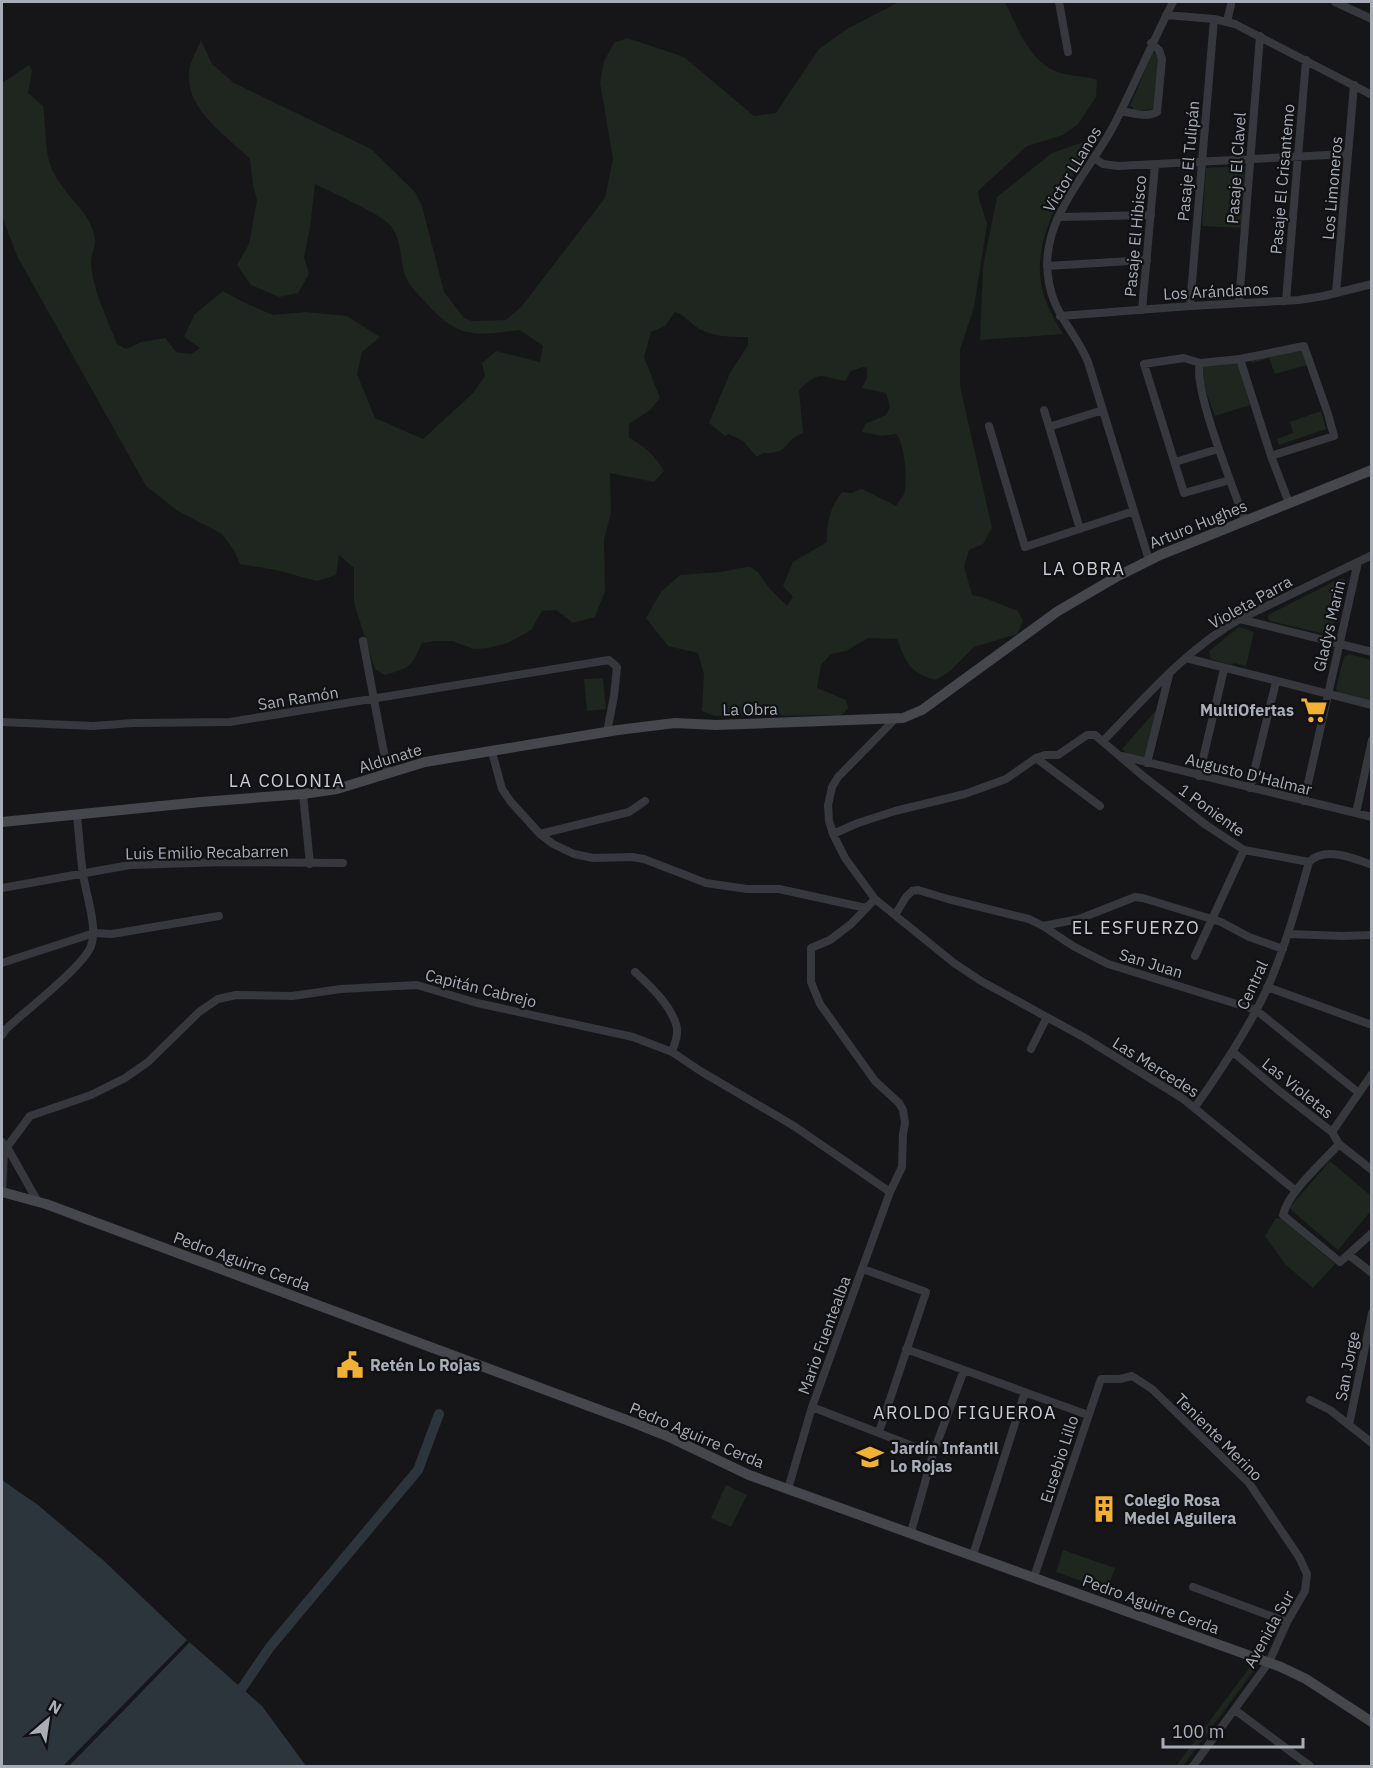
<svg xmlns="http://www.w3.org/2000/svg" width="1373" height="1768" font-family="'IBM Plex Sans',sans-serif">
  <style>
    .green { fill: #1e261f }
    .water { fill: #2c353c }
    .pier { fill: #161618 }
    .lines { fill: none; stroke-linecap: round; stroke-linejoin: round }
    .canal { stroke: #2c353c; stroke-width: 10 }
    .street { stroke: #37383d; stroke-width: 8 }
    .secondary { stroke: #45474d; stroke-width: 10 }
    .labels { text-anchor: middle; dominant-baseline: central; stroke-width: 4.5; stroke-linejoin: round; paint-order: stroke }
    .street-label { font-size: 16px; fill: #a8adb8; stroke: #111113 }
    .poi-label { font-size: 16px; font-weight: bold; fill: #a8adb8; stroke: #111113; text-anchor: start }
    .neighbourhood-label { font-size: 18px; letter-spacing: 1.5px; fill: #c9ccd4; stroke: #111113 }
  </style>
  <rect width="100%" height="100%" fill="#161618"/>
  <path class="green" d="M899,2H1005C1018,28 1030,64 1061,73C1073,77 1085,75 1097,80L1096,97L1078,124L1063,135L1027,146L978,191L979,199L987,224L974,307L960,349V386L992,528L983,544L969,550L964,566L972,595L982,597L1018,611L1023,621L1017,634L974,647L950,671L936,680C910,673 906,663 897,639L868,638L846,651L831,654L821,665L817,688L846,700L848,708L842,715L715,716L702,711L704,674L698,653L668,646L646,618L661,592L680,575L721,572L740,568L750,567L758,572L769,588L787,606L793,597L783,586L793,562L827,542C826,523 830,508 842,492L851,493L862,489L896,506C898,502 902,498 904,494C908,482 905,443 896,434L882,436L862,432L865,424L886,415L890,407L886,393L862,388L867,378V368L863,367L851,371L845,381C819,377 822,369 799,390L803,433C782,441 791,454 763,453L757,457L743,441L729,434L725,436L709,423L730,373L748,345V337C732,337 709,337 695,326C687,320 685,315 675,312L665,326L651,332L644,357L660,398L650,410L629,424V438C645,446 655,456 664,471L654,482L610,473L611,512L604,540L605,591L595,617L573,623L556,610L542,611L531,630L508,643L489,648L474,649L452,641H435L422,643C411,667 410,668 385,675L375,669L354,603V568L339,555L336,575L317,581L276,570L240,564L234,550L222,534L178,511L146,486L17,256L2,216V83L29,65L32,71L28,93L43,106C47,130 43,156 56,177C68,199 91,212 95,239C96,246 91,254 91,261C91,286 108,320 117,344L126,349L141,342L165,338L176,352L191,354L200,348L184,337L194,315L223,291L243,302L273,315L305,312L347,316L380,337L362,352L357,374L375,418L423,439L473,393L485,376L482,363L496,351L540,362L543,346L520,330C476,335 460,340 428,305C422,298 412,289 407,280C400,266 403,244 392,227C383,215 331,192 315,184L310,228L304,257L309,274L298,293L279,297L251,285L237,265L249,244L257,200L253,186L250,159C226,135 185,110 189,71C190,61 197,50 201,40L212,64L234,83L371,149L415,192L422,206L444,292L464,318L472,321L506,320L522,306L605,198L613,159L600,83L604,61L614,43L627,38L684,57L754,116L776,113L819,49L847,29Z
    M1153,51L1160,58L1155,106L1153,109L1132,111L1133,107L1130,106Z
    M1101,136C1070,175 1028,240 1043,292C1047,307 1055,321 1063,334L980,340L983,267L997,197L1052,153Z
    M1245,166L1241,228L1202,226L1206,168Z
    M1302,348L1307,365L1275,374L1269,358L1252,363L1246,355Z
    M1235,362L1239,366L1250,405L1215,416L1200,376L1201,367L1206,364Z
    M1321,411L1326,429L1279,445L1277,439L1293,433L1290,422Z
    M1339,579H1344L1346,584L1332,634L1329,635L1270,621L1268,618V615Z
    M1239,627L1254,632L1246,666L1234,663L1232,665L1211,659L1209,651Z
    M1349,654L1371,660V702L1339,695L1336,689L1344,657Z
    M603,678L606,709L587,711L584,679Z
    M1158,708L1144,759C1135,757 1128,756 1122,749Z
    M1330,1161L1371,1196V1211L1338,1250L1289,1208Z
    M1276,1218L1282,1219L1335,1264L1313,1288L1286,1265L1265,1236Z
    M726,1485L747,1495L731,1527L711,1518Z
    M1063,1550L1115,1568L1107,1590L1056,1572Z
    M1250,1667L1255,1669L1183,1766H1176Z"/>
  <path class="water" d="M2,1480L38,1505L103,1560L187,1640L262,1706L306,1766H2Z"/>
  <path class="pier" d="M187,1640L190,1642L123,1711L69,1766H63Z"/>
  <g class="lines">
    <path class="canal" d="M242,1688L270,1647L418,1470L439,1414"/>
    <path class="street" d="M1059,2L1068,52
      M1335,2L1372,19
      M1166,15L1214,19L1235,24L1372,95
      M1227,21L1231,5
      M1121,111C1132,113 1147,118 1157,112L1162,59L1159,50L1151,43
      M1094,158L1103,164L1118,166L1348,154
      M1060,217L1151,215
      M1047,266L1147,260
      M1336,293L1354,85
      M1286,301L1306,60
      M1239,303L1260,36
      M1190,306L1214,19
      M1142,310L1155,165
      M1060,316L1190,306L1299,300L1324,296L1372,284
      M1240,359L1304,346L1328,414L1334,436L1271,456
      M1200,363L1184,358L1144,364L1184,493L1230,480
      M1044,410L1080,529
      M989,426L1025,547L1134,511
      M1049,427L1103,410
      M1175,462L1218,449
      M1245,521C1235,492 1192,387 1200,363L1240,359L1271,456L1289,503
      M1149,560L1088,362C1075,330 1052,314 1048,276C1040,217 1092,170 1116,121C1136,81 1153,41 1173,2
      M1240,619L1372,652
      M363,641L388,774
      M1186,658L1372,705
      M895,719L838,777L832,787L828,805L829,821L833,834L845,858L875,899L954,963L981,981L1085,1038L1182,1098L1296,1191
      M2,722L93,726L133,723L230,722L609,660L617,667L614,696L607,732
      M1103,741C1145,698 1186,649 1240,619L1372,555
      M492,752L502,789L511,802L540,834L553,844L574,854L593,858L632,857L644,859L706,883L747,889H779L866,908
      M1122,756L1372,817
      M1036,758L1100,806
      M1147,763L1169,675
      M1199,776L1224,669
      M1250,788L1276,682
      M303,794L310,864
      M1304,801L1358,562
      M1356,813L1372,740
      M540,834L629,812L645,801
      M833,834L858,823L895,811L965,794L1006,779L1036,758L1045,755H1058L1087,735H1095L1143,776L1206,825L1244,850L1309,862
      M1309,862C1325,846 1354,858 1372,865
      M2,888L130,865L227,862L343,863
      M895,915L906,897L912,891L918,890L948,899L1029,919L1043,926L1073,946L1108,964L1256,1010L1359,1093
      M1043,926L1079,919L1135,897L1143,898L1221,922L1249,937L1283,949
      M1289,934L1342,936L1372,935
      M1195,956L1244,850
      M2,963L94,933L112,934L219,916
      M635,972C650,986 669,1003 676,1024C679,1033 675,1043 672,1052
      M1267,987L1372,1025
      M2,1035L6,1029C24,1012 84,966 91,946C98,927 86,895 83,874C80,854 79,834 77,815
      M1031,1049L1047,1017
      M1233,1052L1278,1090L1332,1132L1339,1144L1372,1170
      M1195,1107C1222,1069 1247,1031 1267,989C1285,948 1297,905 1309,862
      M1332,1132L1372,1074
      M2,1142L4,1151L2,1192
      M1339,1144C1323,1162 1288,1192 1283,1215L1340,1262L1372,1233
      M7,1147L38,1202
      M4,1151L30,1116L91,1095L125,1078L148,1062L199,1012L218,999L236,995L292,996L341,989L417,985L477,1003L633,1037L672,1052L702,1072L794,1126L890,1192
      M1349,1255L1372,1273
      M863,1269L926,1292L879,1432
      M906,1349L1088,1415
      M1310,1400L1330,1410L1372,1443
      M812,1407L933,1454
      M1349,1425L1372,1313
      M788,1489L812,1407L890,1192L902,1167L903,1134L905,1123L903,1110L899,1103L875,1081L820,1004L811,982V948L830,940L851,924L875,899
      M911,1532L933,1454L964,1370
      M973,1555L1025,1392
      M1034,1577L1101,1379H1120L1132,1376L1152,1389L1249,1483L1299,1557L1307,1574L1305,1591L1287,1622L1269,1662L1193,1766
      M1193,1587L1287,1622
      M1235,1710L1310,1766"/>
    <path class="secondary" d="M2,822L201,802L303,794L337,789L425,762L618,730L675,723L716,725L903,718L922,710L1058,611L1118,576L1160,555L1372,470
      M2,1192L46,1204L632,1422L667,1436L749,1475L1281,1667L1306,1679L1372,1722"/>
  </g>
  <defs>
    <symbol id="supermarket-bare" viewBox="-9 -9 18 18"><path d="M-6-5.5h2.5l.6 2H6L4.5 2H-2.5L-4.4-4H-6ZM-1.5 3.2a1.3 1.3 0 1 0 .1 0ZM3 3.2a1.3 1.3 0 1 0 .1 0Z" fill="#f2b134" stroke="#111113" stroke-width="2.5" paint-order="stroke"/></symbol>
    <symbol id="civic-bare" viewBox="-9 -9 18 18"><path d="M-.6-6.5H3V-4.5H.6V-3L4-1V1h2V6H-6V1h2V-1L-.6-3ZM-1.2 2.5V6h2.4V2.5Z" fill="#f2b134" stroke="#111113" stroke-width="2.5" paint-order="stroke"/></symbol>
    <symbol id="school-bare" viewBox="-9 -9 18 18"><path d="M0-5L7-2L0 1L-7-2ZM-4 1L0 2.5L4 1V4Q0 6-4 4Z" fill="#f2b134" stroke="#111113" stroke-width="2.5" paint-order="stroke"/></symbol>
    <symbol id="building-bare" viewBox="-9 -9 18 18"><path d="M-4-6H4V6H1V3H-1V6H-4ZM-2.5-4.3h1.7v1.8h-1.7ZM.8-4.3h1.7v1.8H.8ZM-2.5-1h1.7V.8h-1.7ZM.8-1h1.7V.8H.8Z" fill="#f2b134" stroke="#111113" stroke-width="2.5" paint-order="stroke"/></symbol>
  </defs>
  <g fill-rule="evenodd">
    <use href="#supermarket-bare" x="1295" y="691" width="38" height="38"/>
    <use href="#civic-bare" x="331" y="1346" width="38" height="38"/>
    <use href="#school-bare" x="851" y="1438" width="38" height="38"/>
    <use href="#building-bare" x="1085" y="1490" width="38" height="38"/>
  </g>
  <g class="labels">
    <g class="street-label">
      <text transform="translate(1188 161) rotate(-85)">Pasaje El Tulipán</text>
      <text transform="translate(1236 168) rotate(-86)">Pasaje El Clavel</text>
      <text transform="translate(1072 169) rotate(-59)">Victor LLanos</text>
      <text transform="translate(1282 179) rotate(-85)">Pasaje El Crisantemo</text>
      <text transform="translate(1332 188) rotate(-85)">Los Limoneros</text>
      <text transform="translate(1135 236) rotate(-85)">Pasaje El Hibisco</text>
      <text transform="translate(1216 291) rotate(-3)">Los Arándanos</text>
      <text transform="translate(1198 524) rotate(-22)">Arturo Hughes</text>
      <text transform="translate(1250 602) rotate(-29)">Violeta Parra</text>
      <text transform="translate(1329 626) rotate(-77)">Gladys Marin</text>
      <text transform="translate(298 698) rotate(-9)">San Ramón</text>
      <text transform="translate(750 709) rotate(-1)">La Obra</text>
      <text transform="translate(390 758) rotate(-17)">Aldunate</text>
      <text transform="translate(1249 774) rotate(14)">Augusto D'Halmar</text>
      <text transform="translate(1212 810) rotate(36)">1 Poniente</text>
      <text transform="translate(207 852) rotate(-1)">Luis Emilio Recabarren</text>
      <text transform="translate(1151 963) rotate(17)">San Juan</text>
      <text transform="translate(1252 985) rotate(-65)">Central</text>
      <text transform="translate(481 988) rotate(14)">Capitán Cabrejo</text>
      <text transform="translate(1156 1067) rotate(32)">Las Mercedes</text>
      <text transform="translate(1298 1088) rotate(39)">Las Violetas</text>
      <text transform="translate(242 1261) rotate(20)">Pedro Aguirre Cerda</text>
      <text transform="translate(824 1335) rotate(-70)">Mario Fuentealba</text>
      <text transform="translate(1347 1366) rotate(-79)">San Jorge</text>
      <text transform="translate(697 1435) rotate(23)">Pedro Aguirre Cerda</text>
      <text transform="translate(1219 1437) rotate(45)">Teniente Merino</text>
      <text transform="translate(1059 1459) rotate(-72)">Eusebio Lillo</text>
      <text transform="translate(1151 1604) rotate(20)">Pedro Aguirre Cerda</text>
      <text transform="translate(1269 1629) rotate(-61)">Avenida Sur</text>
    </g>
    <g class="poi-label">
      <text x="1294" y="710" text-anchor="end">MultiOfertas</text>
      <text x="370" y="1365">Retén Lo Rojas</text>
      <text x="890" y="1448">Jardín Infantil<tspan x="890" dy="18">Lo Rojas</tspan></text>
      <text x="1124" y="1500">Colegio Rosa<tspan x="1124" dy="18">Medel Aguilera</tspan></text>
    </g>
    <g class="neighbourhood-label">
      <text x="1084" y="568">LA OBRA</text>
      <text x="287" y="780">LA COLONIA</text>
      <text x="1136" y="927">EL ESFUERZO</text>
      <text x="965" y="1412">AROLDO FIGUEROA</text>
    </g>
  </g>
  <rect width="1373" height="1768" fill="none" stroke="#a8adb8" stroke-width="6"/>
  <g transform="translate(48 1720) rotate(29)" stroke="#111113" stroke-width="4.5" paint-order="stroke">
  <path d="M0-4.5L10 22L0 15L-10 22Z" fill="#a8adb8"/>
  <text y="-9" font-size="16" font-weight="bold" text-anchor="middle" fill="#a8adb8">N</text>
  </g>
  <path d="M1163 1738v9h140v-9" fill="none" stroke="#a8adb8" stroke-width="3"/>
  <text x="1172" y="1738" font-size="18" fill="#a8adb8" stroke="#111113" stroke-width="4.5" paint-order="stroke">100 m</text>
</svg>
